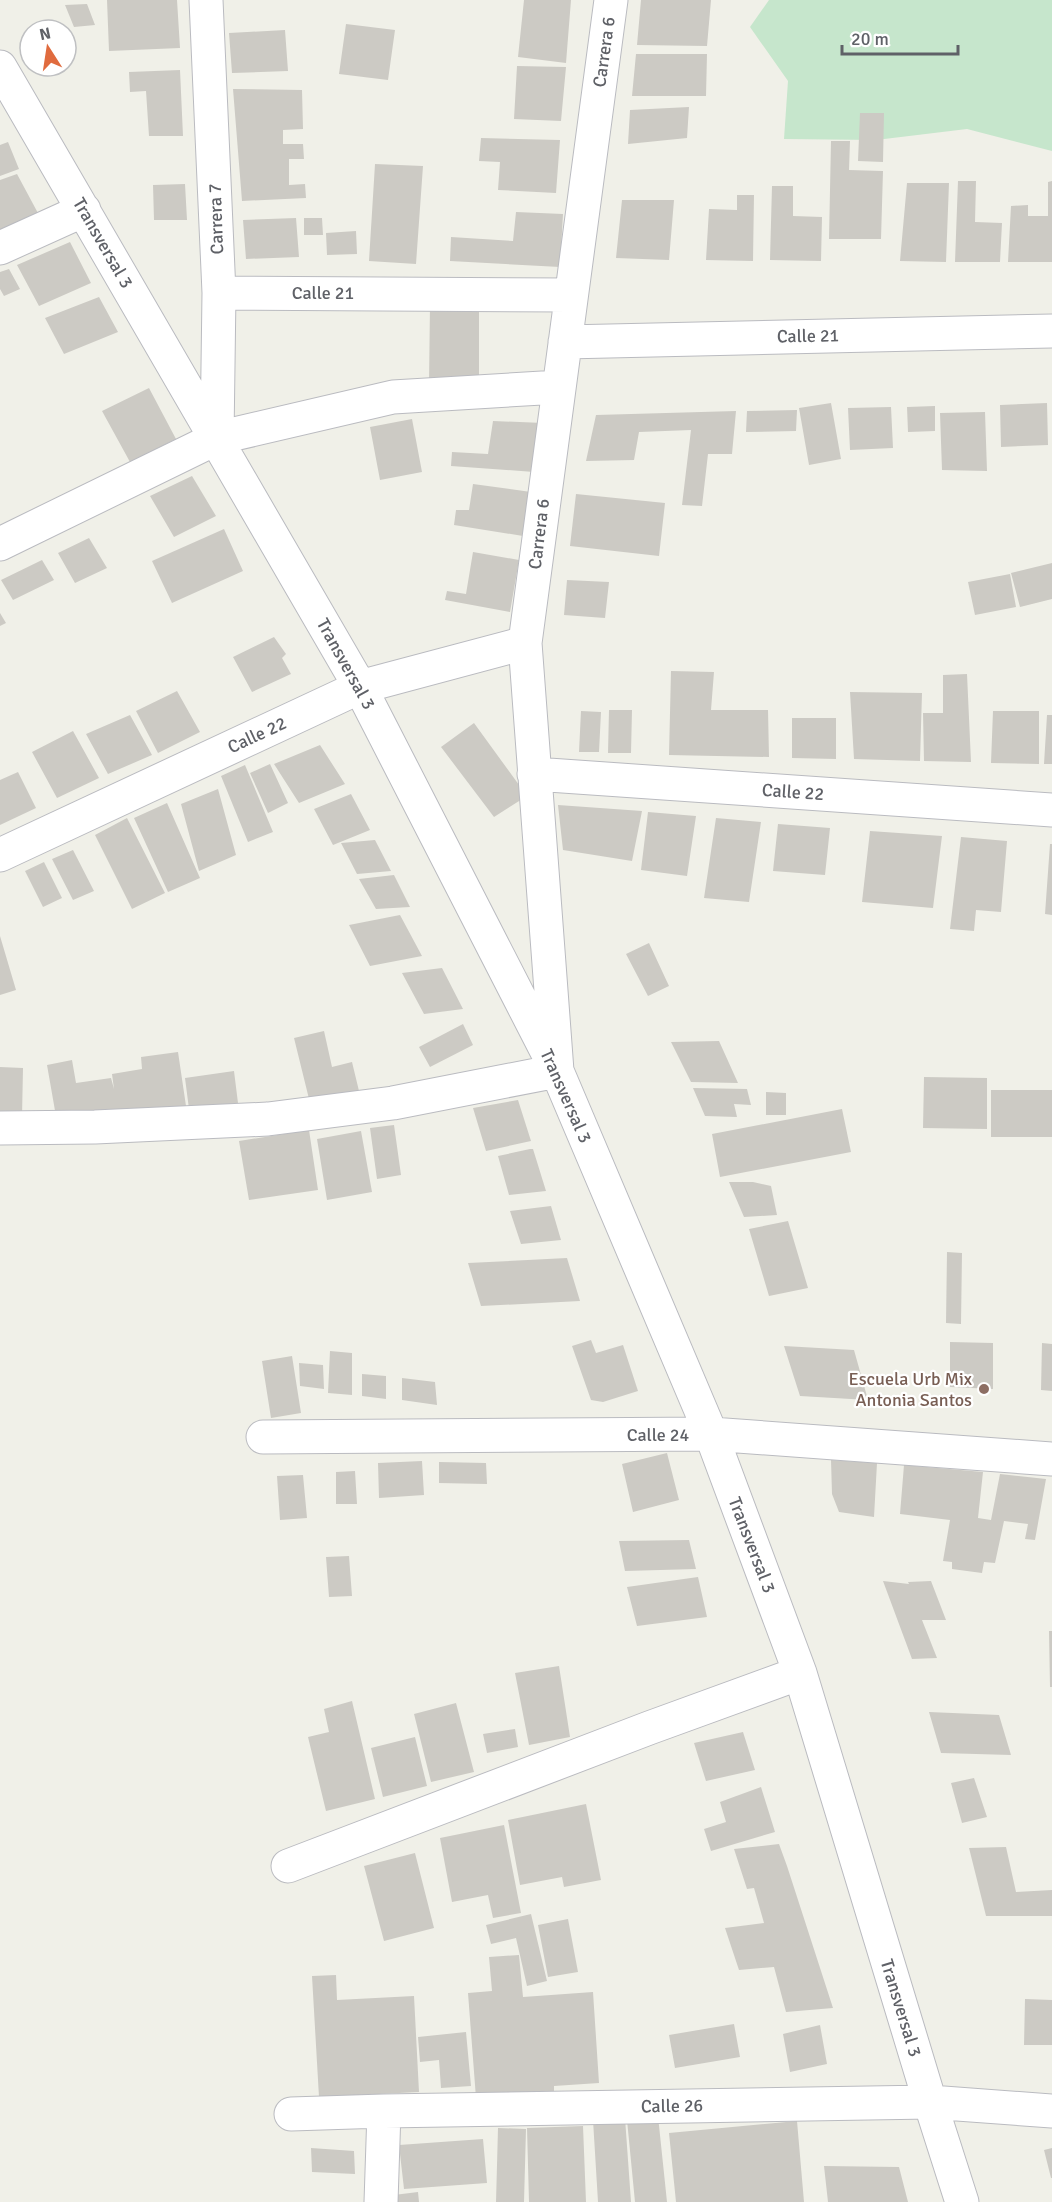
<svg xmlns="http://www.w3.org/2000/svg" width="1052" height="2202" font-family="Signika,sans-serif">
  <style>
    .green { fill: #c6e6cc }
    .building { fill: #cccac4 }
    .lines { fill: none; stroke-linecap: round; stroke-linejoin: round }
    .minor-casing { stroke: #babbc0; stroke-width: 35 }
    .minor { stroke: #fff; stroke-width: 33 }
    .education-dot { fill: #8d6e63; stroke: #fff; stroke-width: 2 }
    .labels { text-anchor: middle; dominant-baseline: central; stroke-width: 4.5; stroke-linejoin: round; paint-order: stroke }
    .street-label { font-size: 18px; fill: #5f6167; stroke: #fff }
    .education-label { font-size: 18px; fill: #785e54; stroke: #fff; text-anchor: end }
  </style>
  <rect width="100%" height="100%" fill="#f0f0e8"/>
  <path class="green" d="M769,0H1052V151L967,129L876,140L784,139L788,81L750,27Z"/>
  <path class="building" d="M107,0H177L180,48L109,51Z
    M524,0H571L566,63L518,57Z
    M641,0H711L707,46L637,45Z
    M87,4L95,25L74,27L65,5Z
    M346,24L395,30L388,80L339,74Z
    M285,30L288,71L232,73L229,33Z
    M636,54H707L706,96H632Z
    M517,66L566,67L561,121L514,119Z
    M180,70L183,136H149L146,91L130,92L129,72Z
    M233,89L302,90L303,129L283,130V144H303L304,159H289V185L305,184L306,198L242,201Z
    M689,107L687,138L628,144L630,110Z
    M860,113H884L883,162L858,161Z
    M481,138L560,140L556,193L498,190L500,162L479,161Z
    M831,141H850L849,170L883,171L881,239H829Z
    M8,142L19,169L0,176V145Z
    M375,164L423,166L416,264L369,261Z
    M17,174L39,215L0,230V180Z
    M958,181H976L975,222L1002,223L1000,262H955Z
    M1052,181V262H1008L1011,206L1028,205V216H1048V182Z
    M907,183H949L946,262L900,261Z
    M185,184L187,220H154L153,185Z
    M772,186H793V216L822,217L821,261L770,260Z
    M737,195H754L753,261L706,260L709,209L737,210Z
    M622,200H674L669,260L616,258Z
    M516,212L563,214L560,267L450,261L451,237L513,241Z
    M296,218L299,257L246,259L243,220Z
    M304,218H322L323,235H304Z
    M356,231L357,254L327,255L326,233Z
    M70,242L91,283L39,306L17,265Z
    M9,269L20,289L4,296L0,289V272Z
    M99,297L118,332L64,354L45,318Z
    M430,305H479V384H429Z
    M149,388L176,439L130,462L102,411Z
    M831,403L841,459L809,465L799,408Z
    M1047,403L1048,445L1001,447L1000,405Z
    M935,406V431L908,432L907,407Z
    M891,407L893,448L850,450L848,408Z
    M797,410L796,431L746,432L747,411Z
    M736,411L732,454H708L702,506L682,505L691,430L639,432L634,460L586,461L596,415Z
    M985,412L987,471L942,470L940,413Z
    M412,419L422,472L380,480L370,427Z
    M493,421L543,423L534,472L451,466L452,452L488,454Z
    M192,476L216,516L174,537L150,496Z
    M473,484L531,492L523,536L454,525L456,510H469Z
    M576,494L665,503L659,556L570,546Z
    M224,529L243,571L172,603L152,561Z
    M89,538L107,568L75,583L58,553Z
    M473,552L519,560L510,612L445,600L447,591L466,594Z
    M42,560L54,580L13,600L1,580Z
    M1052,563V599L1020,607L1011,573Z
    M1010,574L1016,607L975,615L968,582Z
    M567,580L609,582L605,618L564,615Z
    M0,613L6,623L0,626Z
    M274,637L286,654L282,658L291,674L252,692L233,657Z
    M671,671L714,672L711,710H768L769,757L669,755Z
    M967,674L971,762L924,761L923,713H943V675Z
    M177,691L200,732L158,753L136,711Z
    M850,692L922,693L920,761L854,759Z
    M609,710H632L631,753H608Z
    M581,711L601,712L599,752H579Z
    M993,711H1039V764L991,763Z
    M130,715L152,755L108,774L86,734Z
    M1047,715H1052V764H1044Z
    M792,718H836V759L792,758Z
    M474,723L527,796L494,817L441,747Z
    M73,731L99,778L57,798L32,752Z
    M320,745L345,784L299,803L274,764Z
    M270,764L288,803L268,813L250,773Z
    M245,765L273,832L248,842L221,776Z
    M18,772L36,808L0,825V780Z
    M218,789L236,855L199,871L181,804Z
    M351,794L370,830L333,845L314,809Z
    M167,803L200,878L168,892L134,818Z
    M558,805L642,811L632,861L563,850Z
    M648,812L696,816L687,876L641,870Z
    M127,818L165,893L132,909L95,835Z
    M716,818L761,822L749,902L704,898Z
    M778,824L830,828L825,875L773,871Z
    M870,831L942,836L933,908L862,902Z
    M961,837L1007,841L1001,912L976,910L974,931L950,929Z
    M375,840L391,871L357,874L341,843Z
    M1050,844H1052V915L1045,914Z
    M73,850L94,891L73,900L52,859Z
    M44,862L62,898L43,907L25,871Z
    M394,875L410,907L376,909L359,879Z
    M400,915L422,956L370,966L349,925Z
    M0,936L16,990L0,995Z
    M649,943L669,986L648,996L626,954Z
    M442,968L463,1009L424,1014L402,973Z
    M463,1024L473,1045L430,1067L419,1047Z
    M324,1031L332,1067L352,1062L359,1091L310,1103L294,1038Z
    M719,1041L738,1083L691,1082L671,1042Z
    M178,1052L186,1106L57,1122L47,1065L72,1060L76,1083L111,1078L114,1089L112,1074L142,1069L141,1057Z
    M0,1067L23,1068L22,1117L0,1116Z
    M234,1071L238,1103L189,1109L185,1078Z
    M924,1077L987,1078V1129L923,1128Z
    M693,1088L747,1089L751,1105L734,1104L737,1117L705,1116Z
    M991,1090H1052V1137H991Z
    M766,1092L786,1093V1115H766Z
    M518,1100L531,1141L486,1151L473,1108Z
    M842,1109L851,1152L720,1177L712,1134Z
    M394,1125L401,1175L377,1179L370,1128Z
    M309,1130L318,1190L249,1200L239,1141Z
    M361,1131L372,1192L327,1200L317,1139Z
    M530,1149H533L546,1191L509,1195L498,1156Z
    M729,1182H753L771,1186L777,1215L744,1217Z
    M551,1206L561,1240L521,1244L510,1211Z
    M788,1221L808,1288L769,1296L749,1229Z
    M947,1252L962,1253L961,1324L946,1323Z
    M567,1258L580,1301L481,1306L468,1263Z
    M591,1340L596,1353L623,1345L638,1391L603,1402L591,1400L572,1346Z
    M950,1342L993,1343V1389L950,1387Z
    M1042,1343L1052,1344V1391L1041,1390Z
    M784,1346L854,1350L868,1400L800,1396Z
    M330,1351L352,1353V1395L328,1393Z
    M292,1356L301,1413L271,1418L262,1361Z
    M299,1363L323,1365L324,1389L300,1386Z
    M362,1374L386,1376V1399L362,1396Z
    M402,1378L435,1382L437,1405L402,1400Z
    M667,1453L679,1500L633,1512L622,1464Z
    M831,1460L877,1463L874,1517L839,1512L832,1494Z
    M422,1461L424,1495L379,1498L378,1463Z
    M439,1462L486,1463L487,1484L439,1483Z
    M904,1465L983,1472L978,1518L991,1520L1000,1474L1046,1479L1035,1540L1025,1539L1028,1524L1004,1521L995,1563L984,1562L982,1573L952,1569V1562L943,1561L950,1520L900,1514Z
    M355,1471L357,1504H336V1472Z
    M303,1475L307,1518L280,1520L277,1476Z
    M689,1540L696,1569L625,1571L619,1541Z
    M349,1556L352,1596L329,1597L326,1557Z
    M698,1577L707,1617L637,1626L627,1587Z
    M883,1581L909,1584L908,1582L931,1581L946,1620H922L937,1658L912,1659Z
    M1049,1631H1052V1687H1050Z
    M559,1666L570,1737L529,1745L515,1673Z
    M352,1701L375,1799L326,1811L308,1737L329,1732L324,1709Z
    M456,1703L474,1772L431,1782L414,1714Z
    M929,1712L999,1715L1011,1755L941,1753Z
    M515,1729L518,1747L487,1753L483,1734Z
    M743,1732L755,1770L706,1781L694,1743Z
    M415,1737L427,1786L383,1797L371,1748Z
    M974,1778L987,1817L962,1823L951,1783Z
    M761,1787L775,1832L711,1851L704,1829L726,1822L720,1802Z
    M586,1804L601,1880L564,1887L562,1877L520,1885L508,1820Z
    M504,1825L521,1913L493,1918L488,1895L452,1902L440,1838Z
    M779,1844L787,1866L833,2008L786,2012L774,1967L739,1970L725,1928L764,1923L754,1888L747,1889L734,1849Z
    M1006,1847L1016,1892L1052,1890V1916H986L969,1848Z
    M415,1853L434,1928L384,1941L364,1866Z
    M531,1914L547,1981L527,1986L516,1938L491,1944L486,1925Z
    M568,1919L578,1972L548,1977L538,1925Z
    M519,1955L523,1997L593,1992L599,2083L554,2086V2092L476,2098L468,1993L492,1991L489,1957Z
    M336,1975L337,2000L414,1996L419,2092L319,2097L312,1976Z
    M1025,1999L1052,2000V2045H1024Z
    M734,2024L740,2057L675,2068L669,2035Z
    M820,2025L827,2064L790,2072L783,2034Z
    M466,2032L471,2086L441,2088L439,2060L420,2062L418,2037Z
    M658,2116L667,2202H635L627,2120Z
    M625,2118L631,2202H598L593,2120Z
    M797,2121L804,2202H676L669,2133Z
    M583,2126L586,2202H529L527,2128Z
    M498,2128L526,2129L524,2202H496Z
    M483,2139L487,2183L404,2189L399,2145Z
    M311,2148L354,2151L355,2174L312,2172Z
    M1052,2148V2178H1051L1044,2150Z
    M824,2166L899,2167L908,2202H828Z
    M418,2192L419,2202H395L394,2195Z"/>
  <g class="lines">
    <defs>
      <path id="minor" d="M206,0L219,293L217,438
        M0,67L360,687L557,1071L711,1434L800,1673L930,2102L962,2202
        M0,248L84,210
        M219,293L571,295
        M565,342L1052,331
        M0,544L217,438L393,397L559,387
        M534,774L1052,810
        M0,855L360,687L525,643
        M0,1128L95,1127L268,1119L393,1103L557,1071L525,643L611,0
        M263,1437L711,1434L1052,1459
        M288,1866L649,1728L800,1673
        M291,2114L384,2111L930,2102L1052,2111
        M381,2202L384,2111"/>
    </defs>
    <use href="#minor" class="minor-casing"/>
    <use href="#minor" class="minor"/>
  </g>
  <circle class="education-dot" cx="984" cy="1389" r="6"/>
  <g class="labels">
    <g class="street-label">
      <text transform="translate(604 52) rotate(-82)">Carrera 6</text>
      <text transform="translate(216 219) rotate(-92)">Carrera 7</text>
      <text transform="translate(103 243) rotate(60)">Transversal 3</text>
      <text x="323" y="293">Calle 21</text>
      <text transform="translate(808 336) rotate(-1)">Calle 21</text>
      <text transform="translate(539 534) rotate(-83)">Carrera 6</text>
      <text transform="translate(346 664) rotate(61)">Transversal 3</text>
      <text transform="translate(257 735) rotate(-25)">Calle 22</text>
      <text transform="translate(793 792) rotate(4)">Calle 22</text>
      <text transform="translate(566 1096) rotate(66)">Transversal 3</text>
      <text x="658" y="1435">Calle 24</text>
      <text transform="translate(752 1545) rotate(69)">Transversal 3</text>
      <text transform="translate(901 2008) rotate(73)">Transversal 3</text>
      <text transform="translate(672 2106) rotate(-1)">Calle 26</text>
    </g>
    <g class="education-label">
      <text x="972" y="1379">Escuela Urb Mix<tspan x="972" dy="21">Antonia Santos</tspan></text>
    </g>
  </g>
  <g transform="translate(48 48) rotate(348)"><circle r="28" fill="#ffffff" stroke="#bfc0c2" stroke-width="1.5"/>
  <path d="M0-4.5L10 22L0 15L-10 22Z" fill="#e06b3e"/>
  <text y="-9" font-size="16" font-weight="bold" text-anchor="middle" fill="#5f6167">N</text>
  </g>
  <path d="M842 45v9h116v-9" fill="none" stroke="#5f6167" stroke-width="3"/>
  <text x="851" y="45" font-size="18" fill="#5f6167" stroke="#ffffff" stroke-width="4.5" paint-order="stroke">20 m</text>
</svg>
